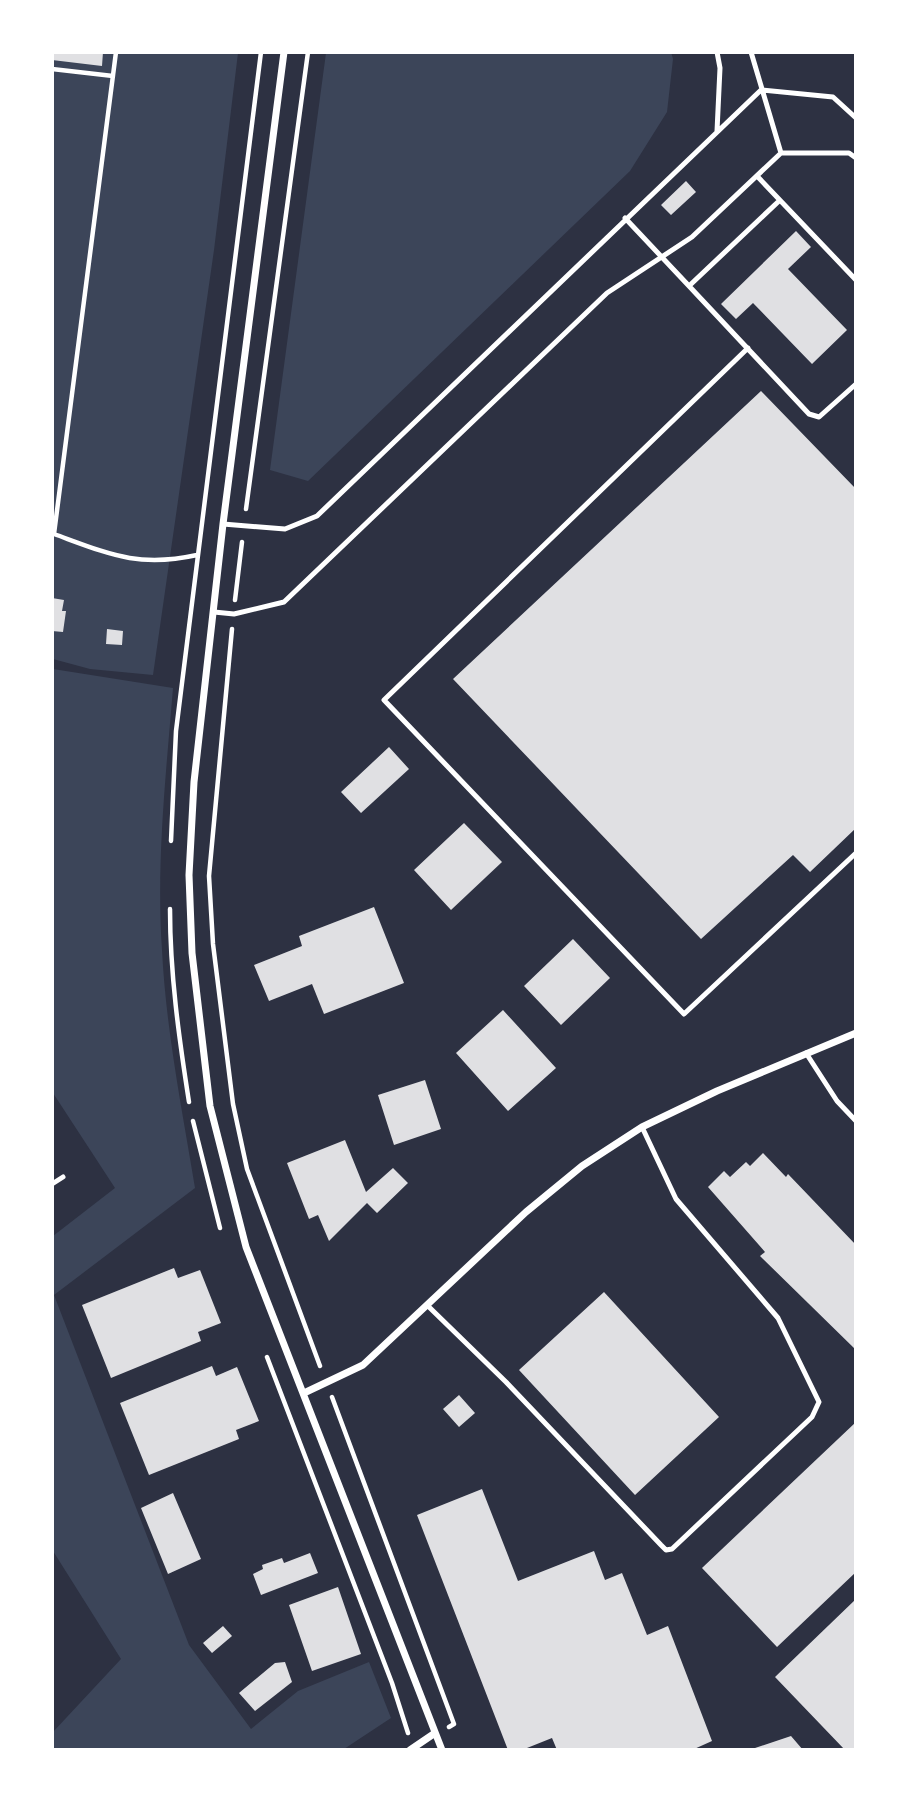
<svg xmlns="http://www.w3.org/2000/svg" width="908" height="1802" font-family="'Public Sans',sans-serif">
  <style>
    .green { fill: #3c4559 }
    .building { fill: #e0e0e3 }
    .lines { fill: none; stroke-linecap: round; stroke-linejoin: round }
    .path { stroke: #fff; stroke-width: 4.5 }
    .service { stroke: #fff; stroke-width: 5 }
    .minor { stroke: #fff; stroke-width: 7 }
  </style>
  <rect width="100%" height="100%" fill="#2d3142"/>
  <path class="green" d="M52,53H238L214,250L153,675L90,669L53,659Z
    M326,53L671,52L673,59L667,112L630,171L308,481L270,470Z
    M53,669L173,688C166,774 156,863 162,950C166,1030 182,1109 195,1188L54,1295L189,1645L251,1729L298,1691L369,1662L391,1718L344,1749H53V1732L121,1659L53,1551V1236L115,1188L53,1093Z"/>
  <path class="building" d="M52,52H103L102,66L52,60Z
    M686,181L696,192L671,215L661,205Z
    M796,231L811,247L788,269L847,330L812,364L753,303L736,319L721,304Z
    M761,391L856,489V828L810,872L793,855L701,939L453,679Z
    M52,598L64,600L62,611H66L63,632L52,631Z
    M107,629L123,631L122,645L106,644Z
    M389,747L409,769L361,813L341,792Z
    M464,823L502,862L451,910L414,870Z
    M374,907L404,983L324,1014L312,984L269,1001L254,965L302,946L299,936Z
    M573,939L610,978L561,1025L524,986Z
    M503,1010L556,1068L508,1111L456,1053Z
    M425,1080L441,1129L394,1145L378,1095Z
    M345,1140L366,1192L393,1168L408,1183L377,1213L367,1203L329,1241L318,1215L309,1219L287,1163Z
    M763,1153L786,1177L788,1174L856,1245V1350L760,1256L765,1252L708,1187L724,1171L730,1177L746,1162L750,1166Z
    M174,1268L178,1278L200,1270L221,1323L198,1332L201,1341L111,1378L82,1305Z
    M604,1292L719,1417L635,1495L519,1370Z
    M212,1366L216,1376L237,1367L259,1421L236,1430L239,1439L149,1475L120,1403Z
    M459,1395L475,1413L459,1427L443,1409Z
    M856,1422V1572L777,1647L702,1568Z
    M482,1489L518,1581L594,1551L605,1580L622,1573L647,1635L668,1626L712,1741L692,1750H557L552,1738L522,1750H508L417,1515Z
    M173,1493L201,1559L168,1574L141,1508Z
    M310,1553L318,1573L261,1595L253,1574L263,1569L262,1565L282,1558L284,1563Z
    M338,1587L361,1654L312,1671L289,1605Z
    M856,1599V1750H845L775,1677Z
    M223,1626L232,1636L212,1653L203,1643Z
    M285,1662L292,1682L255,1711L239,1693L275,1663Z
    M791,1736L803,1750H752V1749Z"/>
  <g class="lines">
    <path class="path" d="M116,52L54,534C109,554 138,568 197,555
      M52,69L113,76
      M246,509L308,52
      M235,600L242,542
      M232,629L209,876L213,944L233,1104L247,1169L320,1366
      M171,841L176,731L261,52
      M170,909C170,974 179,1038 189,1102
      M193,1121L220,1228
      M267,1357L392,1683L408,1733
      M332,1397L454,1724L449,1727"/>
    <path class="service" d="M717,52L720,68L717,131
      M751,52L781,153
      M757,176L856,280
      M779,201L689,286L809,414L819,417L856,384
      M625,218L689,286
      M748,348L384,700L684,1014L856,853
      M223,524L285,529L317,516L761,90L833,97L856,118
      M214,612L234,614L284,602L607,293L692,237L781,153H849L856,158
      M806,1053L837,1101L856,1121
      M52,1184L63,1177
      M429,1307L506,1382L661,1545L666,1550L672,1549L812,1417L819,1402L778,1318L676,1199L642,1127"/>
    <path class="minor" d="M284,52L223,524L194,782L189,875L192,953L210,1106L246,1247L442,1750
      M304,1393L363,1365L526,1212L582,1166L642,1127L717,1091L856,1033
      M410,1750L435,1733"/>
  </g>
  <rect width="908" height="1802" fill="none" stroke="#ffffff" stroke-width="108"/>
</svg>
